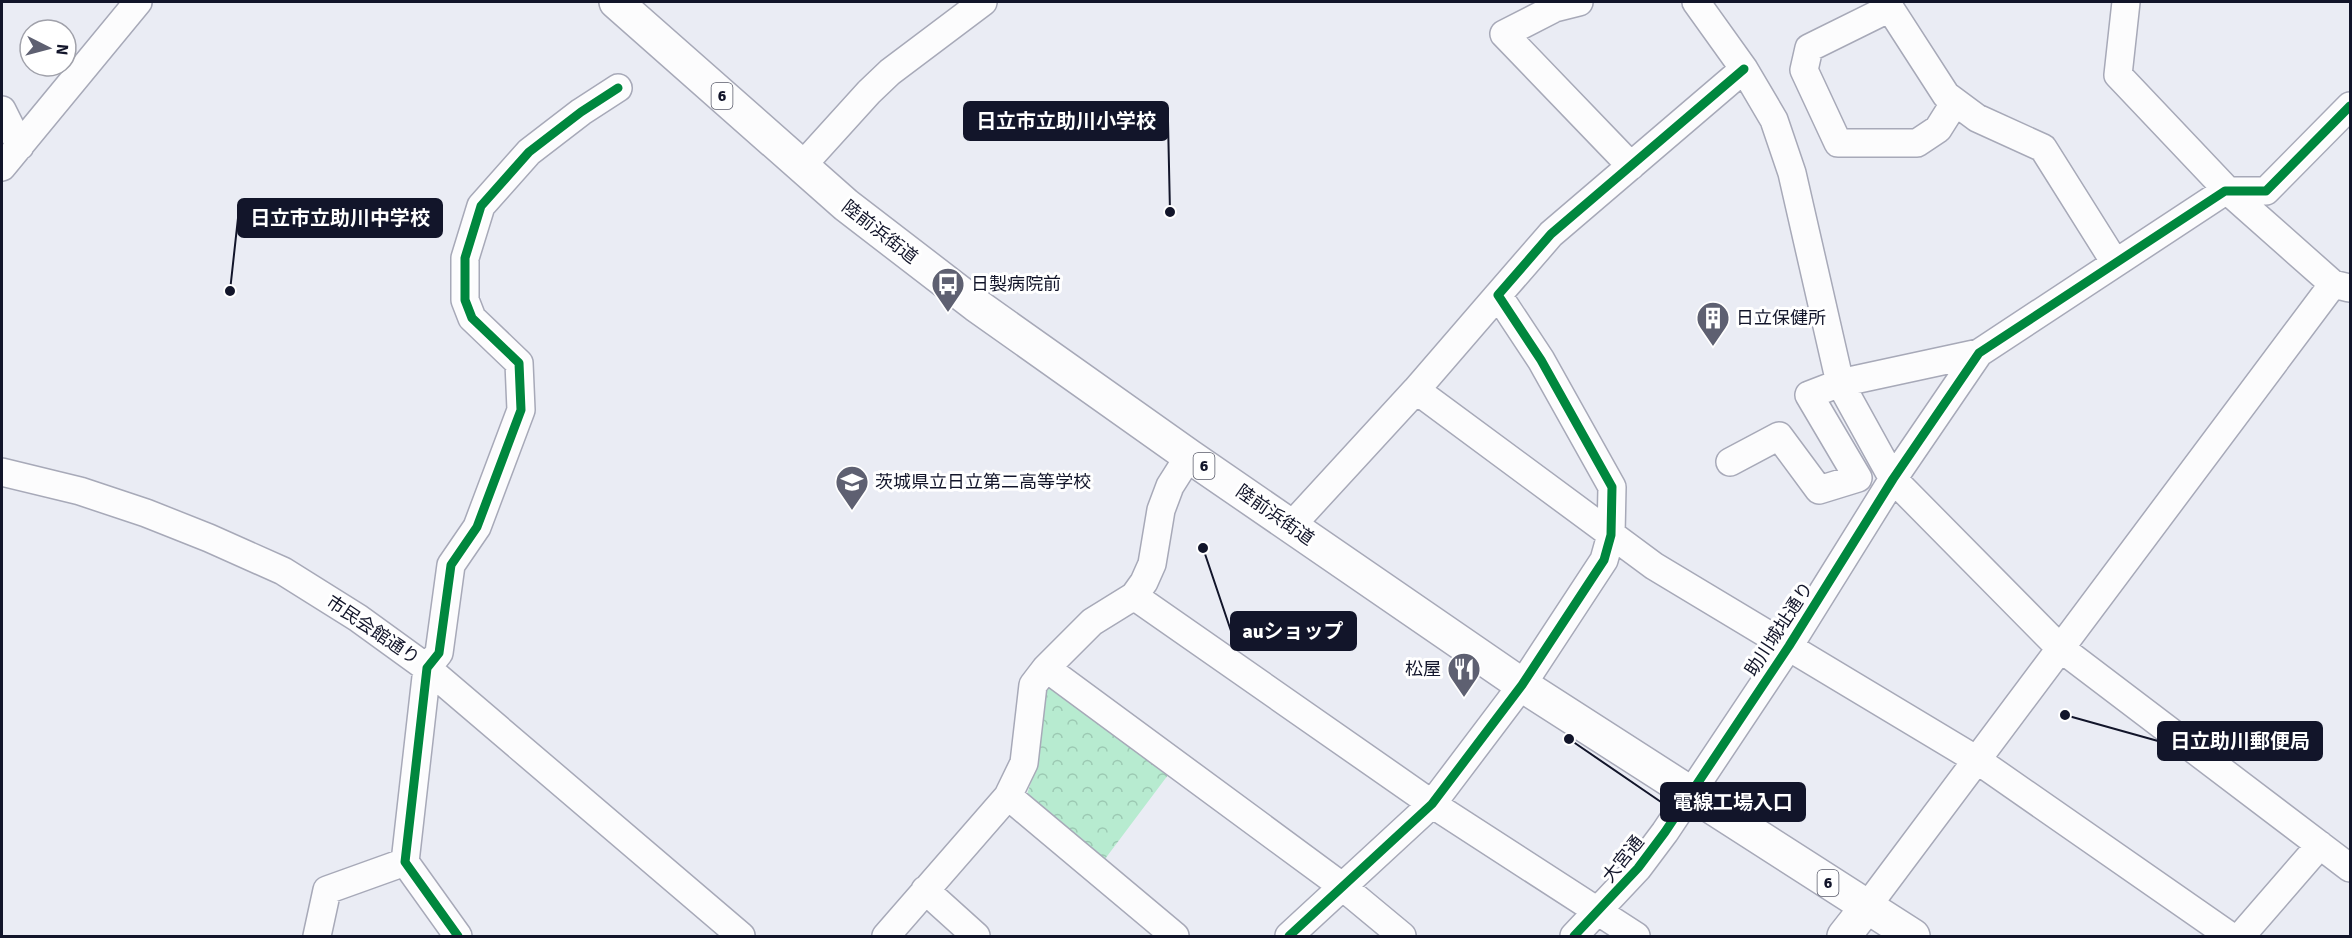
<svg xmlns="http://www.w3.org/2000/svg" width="2352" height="938" font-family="Signika,'Noto Sans JP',sans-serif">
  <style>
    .park { fill: url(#park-crowns) }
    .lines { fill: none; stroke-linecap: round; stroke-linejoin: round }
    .minor-casing { stroke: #a7a9b8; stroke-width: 30 }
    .highway-casing { stroke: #a7a9b8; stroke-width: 36 }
    .minor { stroke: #fcfcfd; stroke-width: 27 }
    .highway { stroke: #fcfcfd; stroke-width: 33 }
    .cycleway-casing { stroke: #fff; stroke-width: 13 }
    .cycleway { stroke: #00873e; stroke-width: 9 }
    .labels { text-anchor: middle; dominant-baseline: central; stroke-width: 6; stroke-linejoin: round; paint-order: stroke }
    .shield { fill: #fff; stroke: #595b6a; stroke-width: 1.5 }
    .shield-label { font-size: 16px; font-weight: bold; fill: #12152a }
    .street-label { font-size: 18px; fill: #12152a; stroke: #fff }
    .poi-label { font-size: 18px; fill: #12152a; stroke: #fff; text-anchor: start }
    .leader { fill: none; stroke: #12152a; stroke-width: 2 }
    .callout-dot { fill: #12152a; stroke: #fff; stroke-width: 2 }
    .callout { fill: #12152a; stroke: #12152a; stroke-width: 2 }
    .callout-label { font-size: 20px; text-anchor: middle; font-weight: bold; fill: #fff }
  </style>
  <defs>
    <pattern id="park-crowns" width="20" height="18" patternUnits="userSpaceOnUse" patternTransform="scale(1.5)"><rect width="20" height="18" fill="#b7ebd0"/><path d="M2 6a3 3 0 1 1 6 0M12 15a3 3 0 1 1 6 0" fill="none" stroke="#9cc9b3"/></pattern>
  </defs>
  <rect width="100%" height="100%" fill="#eaecf4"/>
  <path class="park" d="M1053,683L1168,775L1105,859L1027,794L1038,762L1042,697Z"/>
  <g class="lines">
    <defs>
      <path id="minor" d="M1579,2L1555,8L1504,34L1631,166
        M1696,2L1744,69L1774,120L1792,173L1840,383L1893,479L2059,647L2350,868
        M1886,2L1946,95L1977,118L2043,148L2114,261
        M2126,2L2118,75L2228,191L2333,284L2349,288
        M1890,8L1809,48L1804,70L1838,143H1917L1938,129L1955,102
        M2,110L20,146
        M2,167L138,2
        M801,167L869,92L890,72L983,2
        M1416,390L1654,566L1977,760L2230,936
        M1730,462L1779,436L1819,490L1858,478L1809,395L1840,383L1979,353
        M2,472L80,491L146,513L209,538L283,571L358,618L427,668L741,936
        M1291,526L1416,390L1498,295
        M1134,596L1432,804L1636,936
        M1046,668L1343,887L1402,936
        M1008,796L1175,936
        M925,890L976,936
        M1866,908L2333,284
        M317,936L327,890L405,862
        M458,936L405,862L427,668L439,653L451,565L477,527L521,410L519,363L472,318L465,300V258L481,206L529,152L581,112L618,88
        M886,936L1008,796L1024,763L1033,685L1046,668L1092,622L1134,596L1144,582L1152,564L1161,510L1170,486L1189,456
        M1289,936L1432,804L1522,685L1604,560L1611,535L1612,487L1541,360L1498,295L1551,234L1744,69
        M1574,936L1638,868L1665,832L1789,646L1893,479L1979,353L2225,191H2266L2350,106
        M2241,936L2320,845"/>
      <path id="highway" d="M616,2L846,205L976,305L1189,456L1522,685L1913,936
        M1844,936L1866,908"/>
    </defs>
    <use href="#minor" class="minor-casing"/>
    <use href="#highway" class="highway-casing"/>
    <use href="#minor" class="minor"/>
    <use href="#highway" class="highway"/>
    <defs>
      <path id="cycleway" d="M458,936L405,862L427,668L439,653L451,565L477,527L521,410L519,363L472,318L465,300V258L481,206L529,152L581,112L618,88
        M1289,936L1432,804L1522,685L1604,560L1611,535L1612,487L1541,360L1498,295L1551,234L1744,69
        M1574,936L1638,868L1665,832L1789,646L1893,479L1979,353L2225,191H2266L2350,106"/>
    </defs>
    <use href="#cycleway" class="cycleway-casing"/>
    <use href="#cycleway" class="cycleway"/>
  </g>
  <defs>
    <symbol id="bus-pin" viewBox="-11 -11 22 30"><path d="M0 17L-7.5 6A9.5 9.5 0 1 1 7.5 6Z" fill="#5e6071" stroke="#fff"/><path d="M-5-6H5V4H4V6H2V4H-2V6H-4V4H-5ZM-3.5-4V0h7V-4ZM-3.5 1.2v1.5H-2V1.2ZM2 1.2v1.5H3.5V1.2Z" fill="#fff"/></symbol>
    <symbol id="building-pin" viewBox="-11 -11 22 30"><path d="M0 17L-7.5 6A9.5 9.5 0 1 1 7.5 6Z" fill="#5e6071" stroke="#fff"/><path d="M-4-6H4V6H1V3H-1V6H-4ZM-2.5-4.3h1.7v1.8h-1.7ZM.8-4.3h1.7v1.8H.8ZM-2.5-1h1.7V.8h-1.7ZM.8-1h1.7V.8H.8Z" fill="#fff"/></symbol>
    <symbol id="school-pin" viewBox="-11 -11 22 30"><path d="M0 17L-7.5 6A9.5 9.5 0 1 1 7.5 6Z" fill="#5e6071" stroke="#fff"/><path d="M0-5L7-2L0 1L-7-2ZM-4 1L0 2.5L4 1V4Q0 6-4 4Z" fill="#fff"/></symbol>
    <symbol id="restaurant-pin" viewBox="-11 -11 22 30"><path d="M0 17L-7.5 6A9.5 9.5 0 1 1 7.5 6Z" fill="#5e6071" stroke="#fff"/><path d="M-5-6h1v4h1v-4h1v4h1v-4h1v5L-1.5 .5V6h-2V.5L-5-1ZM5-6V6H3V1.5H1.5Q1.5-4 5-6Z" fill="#fff"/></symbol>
  </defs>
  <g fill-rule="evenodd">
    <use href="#bus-pin" x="929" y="265" width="38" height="52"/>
    <use href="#building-pin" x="1694" y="299" width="38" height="52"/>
    <use href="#school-pin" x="833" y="463" width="38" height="52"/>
    <use href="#restaurant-pin" x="1445" y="650" width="38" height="52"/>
  </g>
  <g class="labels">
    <g class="shield">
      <rect x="711.5" y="83" width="21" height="26" rx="4.5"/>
      <rect x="1193.5" y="453" width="21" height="26" rx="4.5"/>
      <rect x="1817.5" y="870" width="21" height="26" rx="4.5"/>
    </g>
    <g class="shield-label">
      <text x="722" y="96">6</text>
      <text x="1204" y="466">6</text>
      <text x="1828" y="883">6</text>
    </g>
    <g class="street-label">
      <text transform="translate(880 232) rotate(38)">陸前浜街道</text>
      <text transform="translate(1275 515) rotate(35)">陸前浜街道</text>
      <text transform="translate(1779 629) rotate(-57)">助川城址通り</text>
      <text transform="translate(373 630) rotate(34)">市民会館通り</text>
      <text transform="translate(1623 859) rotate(-51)">大宮通</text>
    </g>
    <g class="poi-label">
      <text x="971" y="284">日製病院前</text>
      <text x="1736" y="318">日立保健所</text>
      <text x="875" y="482">茨城県立日立第二高等学校</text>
      <text x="1441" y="669" text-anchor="end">松屋</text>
    </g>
  </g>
  <path class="leader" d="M1170 212L1168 121M230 291L238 218M1203 548L1231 631M2065 715L2158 741M1569 739L1661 802"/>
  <g class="callout-dot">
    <circle cx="1170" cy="212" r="6"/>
    <circle cx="230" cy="291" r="6"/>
    <circle cx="1203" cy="548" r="6"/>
    <circle cx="2065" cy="715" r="6"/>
    <circle cx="1569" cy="739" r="6"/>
  </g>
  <g class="callout">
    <rect x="964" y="102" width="204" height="38" rx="6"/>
    <rect x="238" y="199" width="204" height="38" rx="6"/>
    <rect x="1231" y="612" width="125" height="38" rx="6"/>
    <rect x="2158" y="722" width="164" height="38" rx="6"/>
    <rect x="1661" y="783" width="144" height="38" rx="6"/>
  </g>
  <g class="callout-label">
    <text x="1066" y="128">日立市立助川小学校</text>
    <text x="340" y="225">日立市立助川中学校</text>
    <text x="1293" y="638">auショップ</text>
    <text x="2240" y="748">日立助川郵便局</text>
    <text x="1733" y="809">電線工場入口</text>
  </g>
  <rect width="2352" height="938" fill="none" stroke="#12152a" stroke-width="6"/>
  <g transform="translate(48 48) rotate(96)"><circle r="28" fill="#ffffff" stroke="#a0a1aa" stroke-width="1.5"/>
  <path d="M0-4.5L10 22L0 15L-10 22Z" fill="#5e6071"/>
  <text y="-9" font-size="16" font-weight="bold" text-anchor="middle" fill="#12152a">N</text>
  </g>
</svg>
